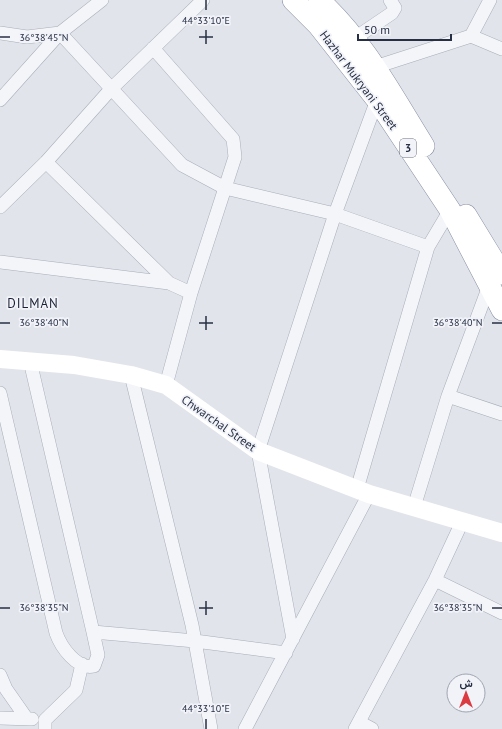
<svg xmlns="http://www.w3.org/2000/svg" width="502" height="729" font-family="'PT Sans',Vazirmatn,sans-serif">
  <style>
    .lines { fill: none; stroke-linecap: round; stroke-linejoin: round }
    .minor-casing { stroke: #a9aeb9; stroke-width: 14 }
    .trunk-casing { stroke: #878fa3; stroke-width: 22 }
    .minor { stroke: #f4f5f9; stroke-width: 13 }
    .secondary { stroke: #fff; stroke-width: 18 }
    .trunk { stroke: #fff; stroke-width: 21 }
    .ticks { fill: none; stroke: #272f44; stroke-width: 1.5 }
    .labels { text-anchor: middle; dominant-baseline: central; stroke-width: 3.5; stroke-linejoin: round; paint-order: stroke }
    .shield { fill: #f1f3f8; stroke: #646a7a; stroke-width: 1 }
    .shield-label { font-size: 11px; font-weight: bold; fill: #272f44 }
    .street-label { font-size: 12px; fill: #272f44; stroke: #f1f3f8 }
    .neighbourhood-label { font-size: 13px; letter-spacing: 1px; fill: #1a2035; stroke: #f1f3f8 }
    .ticks-label { font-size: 10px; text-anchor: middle; fill: #272f44; stroke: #f1f3f8; stroke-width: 3.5; stroke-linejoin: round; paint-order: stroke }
  </style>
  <rect width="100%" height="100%" fill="#e1e4eb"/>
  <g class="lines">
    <defs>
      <path id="minor" d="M0,33L27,37L60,33L182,165L225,188L335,214L428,247
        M471,36L490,0
        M355,38L392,13L395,8L390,0
        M153,48L233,139L235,157L191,293L166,385
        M375,67L471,36L502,49
        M0,100L60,33L102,0
        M46,162L169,283L191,293
        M0,207L46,162L111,89L203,0
        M0,262L169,283
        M131,375L192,625L211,729
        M0,393L56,633C61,647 77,670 94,666L98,655L93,632L30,361
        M448,396L502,414
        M357,489L428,247L450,210
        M414,507L448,396L489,286
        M435,580L502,613
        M93,632L195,641L286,653
        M293,639L258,451L335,214L377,100
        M0,675L6,689L27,719
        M0,718L32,719
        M359,722L372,729
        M45,729V720L76,690L82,664
        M245,729L369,494
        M355,729L435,580L462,522"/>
      <path id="trunk" d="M293,0L318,25L377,100L450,210L502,310
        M319,0C364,41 392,95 424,146
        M466,215L502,274"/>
    </defs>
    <use href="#minor" class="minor-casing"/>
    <use href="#trunk" class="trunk-casing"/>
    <use href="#minor" class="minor"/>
    <path class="secondary" d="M0,359L74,365L131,375L166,385L258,451L369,494L502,533"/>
    <use href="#trunk" class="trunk"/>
  </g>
  <path class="ticks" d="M206,0V10M206,30V44M0,37H10M199,37H213M206,316V330M0,323H10M199,323H213M492,323H502M206,601V615M0,608H10M199,608H213M492,608H502M206,719V729"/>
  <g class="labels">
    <rect class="shield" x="400" y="139" width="16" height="18" rx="3"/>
    <g class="shield-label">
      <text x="408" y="148">3</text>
    </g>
    <g class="street-label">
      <text transform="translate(359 80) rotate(53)">Hazhar Mukryani Street</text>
      <text transform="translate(219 423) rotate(35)">Chwarchal Street</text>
    </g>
    <g class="neighbourhood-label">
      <text x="33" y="303">DILMAN</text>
    </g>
  </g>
  <g class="ticks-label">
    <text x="206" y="24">44°33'10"E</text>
    <text x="44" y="41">36°38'45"N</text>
    <text x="44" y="326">36°38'40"N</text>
    <text x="458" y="326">36°38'40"N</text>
    <text x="44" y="611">36°38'35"N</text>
    <text x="458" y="611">36°38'35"N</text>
    <text x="206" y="712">44°33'10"E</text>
  </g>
  <g transform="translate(466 693)"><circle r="19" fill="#f1f3f8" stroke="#a0a5b0"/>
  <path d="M0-3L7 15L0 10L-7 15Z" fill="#db3a41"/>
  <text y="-6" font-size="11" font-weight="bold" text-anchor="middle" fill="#272f44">ش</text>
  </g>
  <path d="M358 34v6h93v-6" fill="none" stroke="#272f44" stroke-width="2"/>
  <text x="364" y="34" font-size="12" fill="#272f44" stroke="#f1f3f8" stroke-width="3" paint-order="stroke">50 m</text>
</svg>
